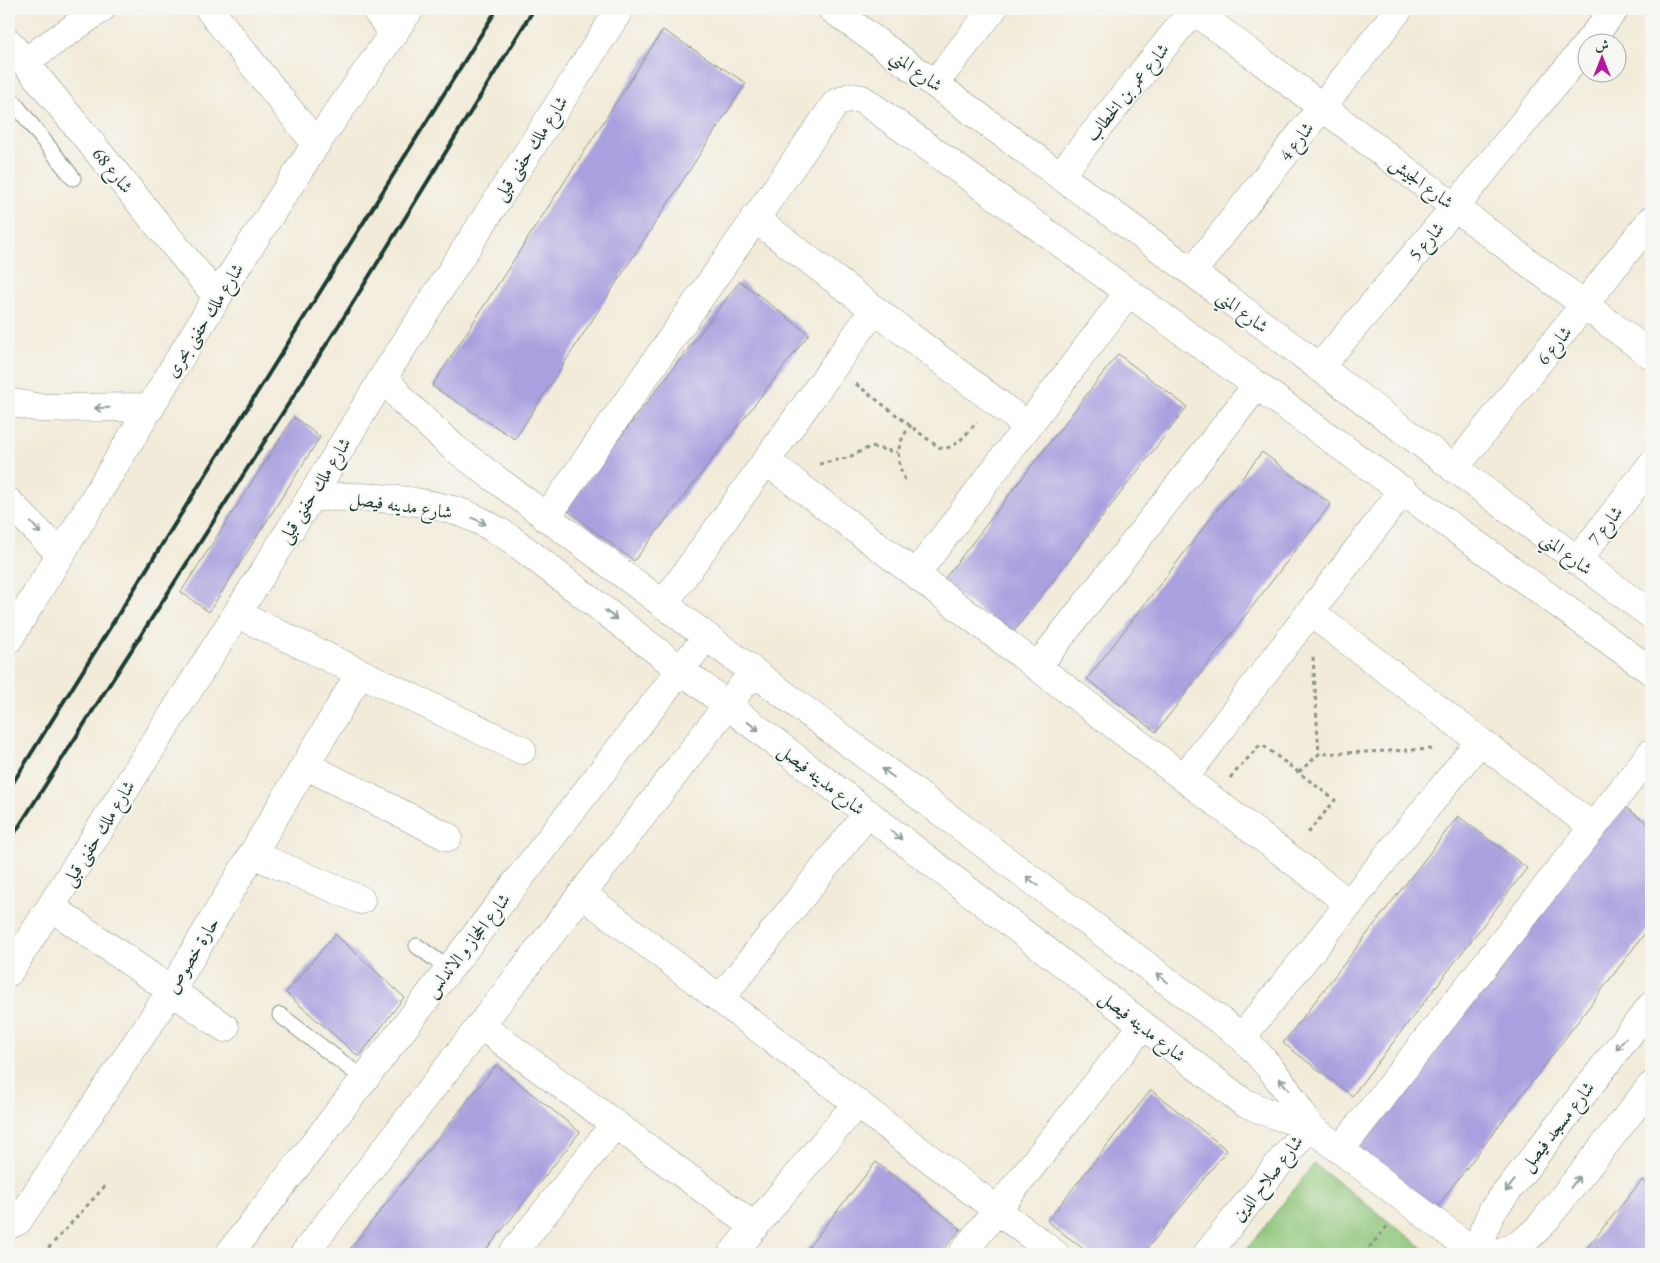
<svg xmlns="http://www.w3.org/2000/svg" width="1660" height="1263" font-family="'EB Garamond',Amiri,serif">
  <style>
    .green { fill: #8fc679; stroke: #578256 }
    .building { fill: #aaa0df }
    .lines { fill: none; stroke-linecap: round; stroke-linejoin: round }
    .lane-casing { stroke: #889486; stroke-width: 17 }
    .street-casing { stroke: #889486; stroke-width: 29 }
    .secondary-casing { stroke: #889486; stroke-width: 29 }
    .path { stroke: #889486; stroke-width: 3; stroke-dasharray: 4 4; stroke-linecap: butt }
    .lane { stroke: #fff; stroke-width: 15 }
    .street { stroke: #fff; stroke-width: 28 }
    .secondary { stroke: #fff; stroke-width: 28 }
    .rail { stroke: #1f3d34; stroke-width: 4 }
    .oneway { stroke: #8f9e9a }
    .labels { text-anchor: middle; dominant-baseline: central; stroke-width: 4; stroke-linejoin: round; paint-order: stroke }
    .street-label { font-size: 18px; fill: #1f3d34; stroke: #f6f6f2 }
  </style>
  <rect width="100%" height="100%" fill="#f6f6f2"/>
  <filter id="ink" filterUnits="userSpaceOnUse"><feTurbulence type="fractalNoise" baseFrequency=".02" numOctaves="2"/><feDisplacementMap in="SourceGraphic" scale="10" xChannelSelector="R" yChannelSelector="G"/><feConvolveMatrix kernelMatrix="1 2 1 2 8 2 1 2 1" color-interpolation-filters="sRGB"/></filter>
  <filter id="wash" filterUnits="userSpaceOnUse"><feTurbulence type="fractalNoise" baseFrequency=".0096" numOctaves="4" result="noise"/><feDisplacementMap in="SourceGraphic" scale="20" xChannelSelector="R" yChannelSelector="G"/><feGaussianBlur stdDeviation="1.12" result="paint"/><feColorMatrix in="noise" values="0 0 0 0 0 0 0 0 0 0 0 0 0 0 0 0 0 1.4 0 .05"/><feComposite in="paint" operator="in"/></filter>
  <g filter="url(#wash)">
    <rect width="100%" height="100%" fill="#f2ebd9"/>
    <path class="green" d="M1314,1164L1431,1254H1243Z"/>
    <g id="blocks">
      <path class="building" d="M663,30L746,83L515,439L432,386Z
        M740,281L809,334L634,561L565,509Z
        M1118,354L1187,407L1012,634L942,582Z
        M294,417L320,437L209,612L181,592Z
        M1262,452L1331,504L1156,732L1087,679Z
        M1620,803L1651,826V925L1434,1211L1355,1151Z
        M1458,816L1527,868L1352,1096L1283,1043Z
        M335,934L404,997L359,1057L286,993Z
        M496,1065L580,1132L483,1254H346Z
        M1151,1090L1227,1150L1143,1254H1090L1047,1221Z
        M876,1162L961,1229L940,1254H803Z
        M1642,1180L1651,1188V1254H1582Z"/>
    </g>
  </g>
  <g filter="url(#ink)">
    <use href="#blocks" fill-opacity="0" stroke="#889486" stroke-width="1"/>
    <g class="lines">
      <defs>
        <path id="lane" d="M9,96L73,178
          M417,946L449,969
          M280,1015L364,1079"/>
        <path id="street" d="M209,9L316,144
          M375,9L394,34
          M832,9L1192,272L1651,615
          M1192,9L1651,355
          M1588,42L1615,9
          M9,43L217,297
          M24,62L101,9
          M935,83L993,9
          M1060,175L1194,9
          M754,218L1028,426
          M1192,272L1399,9
          M1319,368L1455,207L1588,43
          M384,376L403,401L453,447L1242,1037C1271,1066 1289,1091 1309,1126
          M766,461L1350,904
          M1454,469L1651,220
          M311,497C360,496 409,497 456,511C476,517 493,528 511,539L1243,1102L1274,1115L1309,1126L1477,1254
          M546,518L836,103L850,97L862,99L1651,671
          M1577,561L1651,465
          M916,574L1129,292
          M663,605L874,310
          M1310,612L1593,827
          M237,614L522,750
          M1037,667L1257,385
          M305,765L448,837
          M1184,778L1403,490
          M252,854L361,900
          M582,894L1055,1254
          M51,907L225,1028
          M720,999L868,813
          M480,1025L755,1227
          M1242,1037L1480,741
          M1340,1150L1651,753
          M9,1225L18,1221L171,991L360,673
          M229,1254L706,637
          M304,1254L753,672
          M512,1254L615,1124
          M732,1254L857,1103
          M962,1254L1143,1025
          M1207,1254L1309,1126
          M1478,1254L1483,1232L1492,1211L1651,1006
          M1487,1254C1512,1252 1526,1241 1542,1224L1651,1086"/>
        <path id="secondary" d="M9,402L40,408L151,407
          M9,502L61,555
          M9,639L217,297L316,144L410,9
          M9,972L311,497L384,376L620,9"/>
      </defs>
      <use href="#lane" class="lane-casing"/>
      <use href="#street" class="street-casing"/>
      <use href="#secondary" class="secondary-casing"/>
      <path class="path" d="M856,384L938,447C954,453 966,433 977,422
        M819,464L847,458L870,447L897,452
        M905,480C895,459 896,444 911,425
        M1313,657L1319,754
        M1299,772L1319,754L1435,749
        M1230,778L1257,748L1261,745L1265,747L1335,800L1307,834
        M1247,1249L1255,1254
        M43,1254L106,1185
        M1364,1254L1389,1224"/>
      <use href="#lane" class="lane"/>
      <use href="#street" class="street"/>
      <use href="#secondary" class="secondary"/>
      <path class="rail" d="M9,789L497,9
        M9,842L349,309L534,9"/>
    </g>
    <defs><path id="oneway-shaft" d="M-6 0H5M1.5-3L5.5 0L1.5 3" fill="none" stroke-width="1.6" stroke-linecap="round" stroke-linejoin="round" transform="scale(1.25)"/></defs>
    <g class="oneway">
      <use href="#oneway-shaft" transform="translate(102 408) rotate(179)"/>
      <use href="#oneway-shaft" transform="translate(479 521) rotate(25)"/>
      <use href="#oneway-shaft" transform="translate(36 528) rotate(48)"/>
      <use href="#oneway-shaft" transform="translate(611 615) rotate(38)"/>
      <use href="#oneway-shaft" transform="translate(753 726) rotate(38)"/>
      <use href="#oneway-shaft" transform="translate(888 773) rotate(-143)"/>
      <use href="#oneway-shaft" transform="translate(896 835) rotate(38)"/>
      <use href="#oneway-shaft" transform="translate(1032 881) rotate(-143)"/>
      <use href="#oneway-shaft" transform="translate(1162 978) rotate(-143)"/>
      <use href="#oneway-shaft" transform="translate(1621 1044) rotate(128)"/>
      <use href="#oneway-shaft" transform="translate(1284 1084) rotate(-128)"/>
      <use href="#oneway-shaft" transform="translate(1575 1182) rotate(-52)"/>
      <use href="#oneway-shaft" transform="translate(1510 1186) rotate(128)"/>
    </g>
  </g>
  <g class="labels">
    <g class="street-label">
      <text transform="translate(917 70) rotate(36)">شارع المني</text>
      <text transform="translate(1127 92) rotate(-51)">شارع عمر بن الخطاب</text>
      <text transform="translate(1296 141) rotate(-52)">شارع 4</text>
      <text transform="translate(530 148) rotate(-57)">شارع ملك حفنى قبلى</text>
      <text transform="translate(113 170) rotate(51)">شارع 68</text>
      <text transform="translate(1422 182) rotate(37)">شارع الجيش</text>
      <text transform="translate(1426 241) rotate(-50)">شارع 5</text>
      <text transform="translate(1243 311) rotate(37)">شارع المني</text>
      <text transform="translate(204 320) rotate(-58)">شارع ملك حفنى بحرى</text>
      <text transform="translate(1554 345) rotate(-51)">شارع 6</text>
      <text transform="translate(314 490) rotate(-58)">شارع ملك حفنى قبلى</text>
      <text transform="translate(401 505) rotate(8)">شارع مدينه فيصل</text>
      <text transform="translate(1605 525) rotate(-52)">شارع 7</text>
      <text transform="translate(1567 553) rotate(37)">شارع المني</text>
      <text transform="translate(822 779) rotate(38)">شارع مدينه فيصل</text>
      <text transform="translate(98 833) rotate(-58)">شارع ملك حفنى قبلى</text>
      <text transform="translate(467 945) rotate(-52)">شارع الحجاز و الاندلس</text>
      <text transform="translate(192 955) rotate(-59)">حارة خصوص</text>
      <text transform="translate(1143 1026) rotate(38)">شارع مدينه فيصل</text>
      <text transform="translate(1557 1126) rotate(-52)">شارع مسجد فيصل</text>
      <text transform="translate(1267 1178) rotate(-52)">شارع صلاح الدين</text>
    </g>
  </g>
  <rect width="1660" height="1263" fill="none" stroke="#f6f6f2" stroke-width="30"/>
  <g transform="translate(1602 58)"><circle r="24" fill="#f6f6f2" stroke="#a0aca6"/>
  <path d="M0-4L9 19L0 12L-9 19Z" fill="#b5179e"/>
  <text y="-8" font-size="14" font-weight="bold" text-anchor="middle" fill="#1f3d34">ش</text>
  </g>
</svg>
